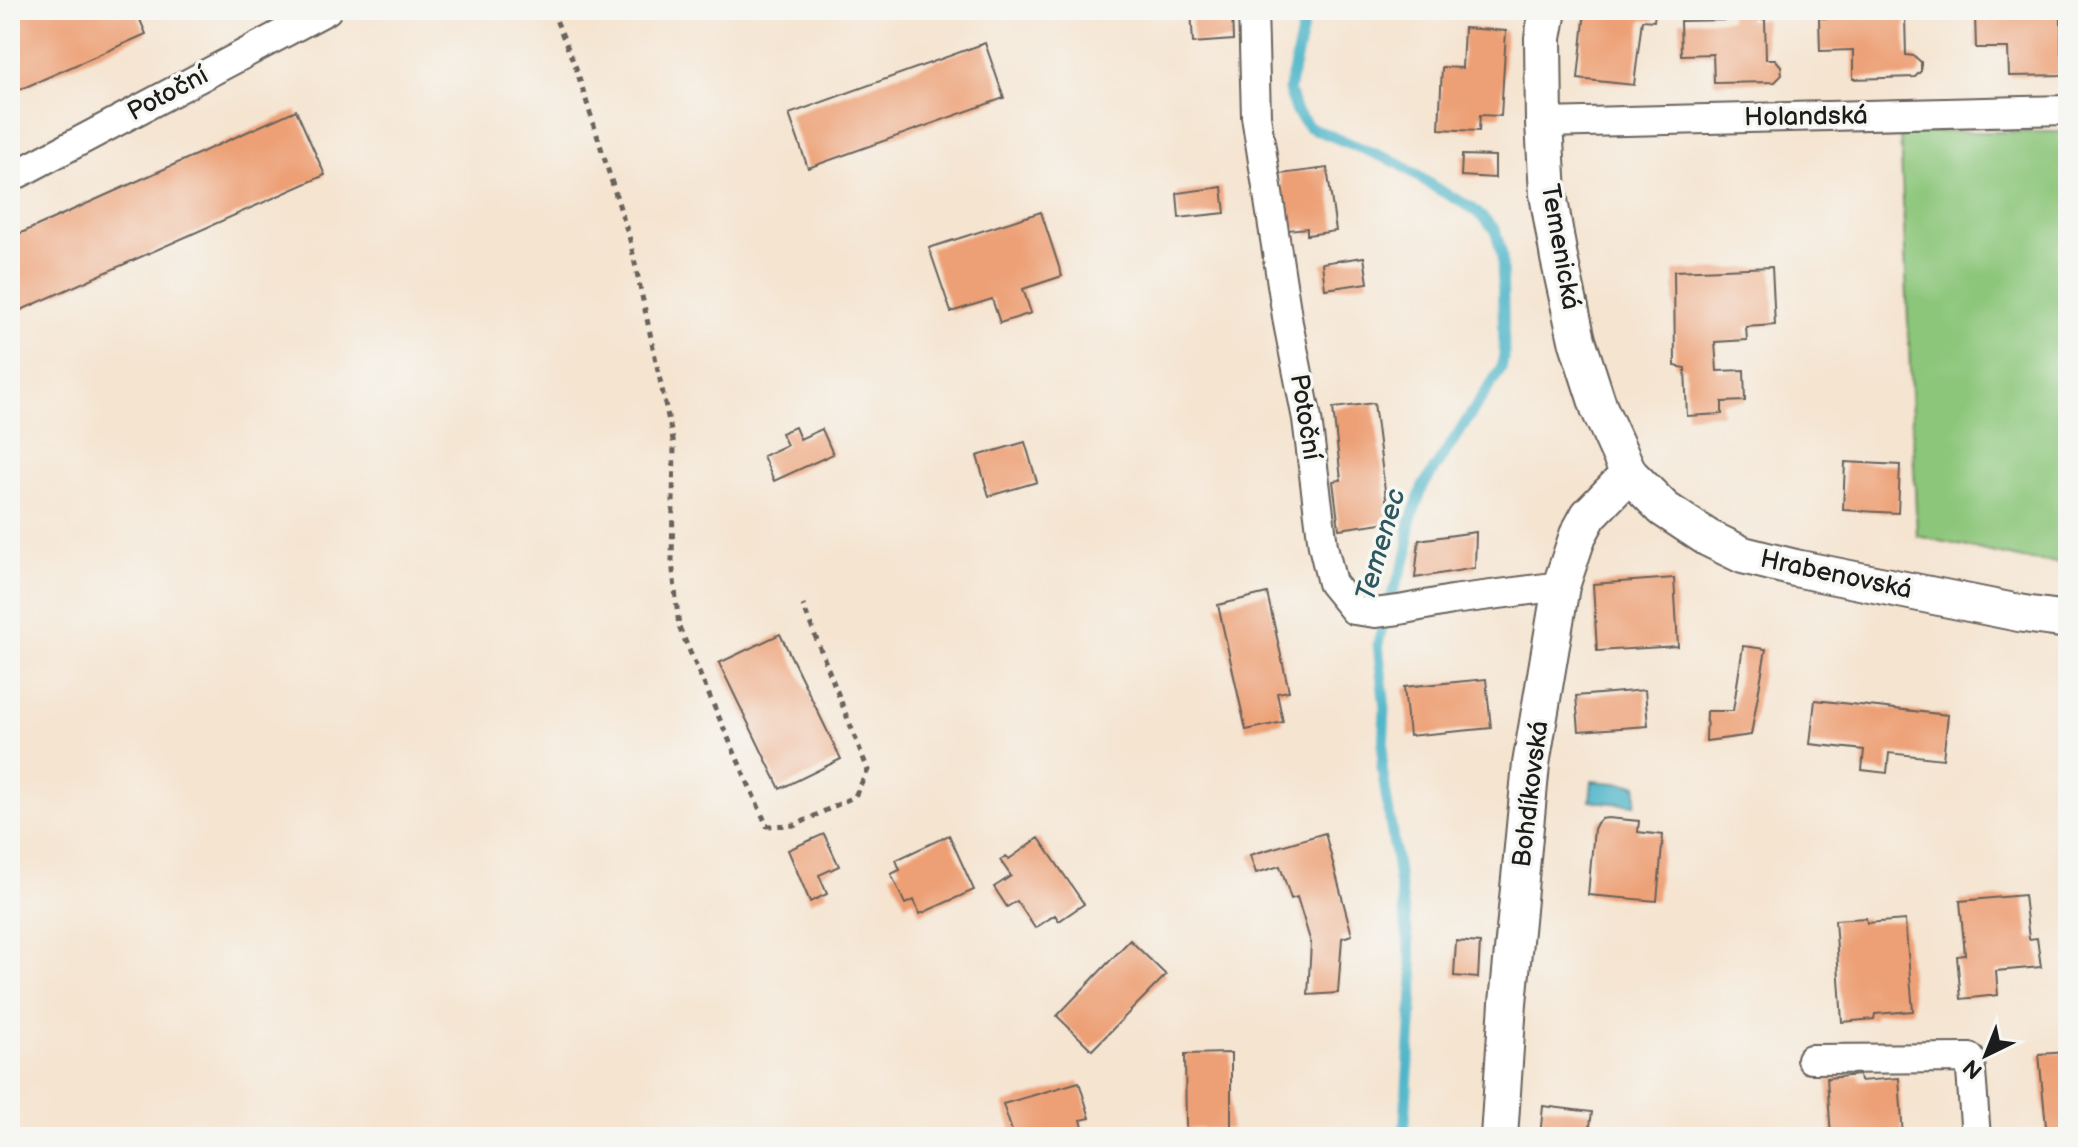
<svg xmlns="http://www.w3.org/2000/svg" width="2078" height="1147" font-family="'Balsamiq Sans',sans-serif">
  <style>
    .green { fill: #8cc67a; stroke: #54714b; stroke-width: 2 }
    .water { fill: #49b3c7; stroke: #326872; stroke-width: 2 }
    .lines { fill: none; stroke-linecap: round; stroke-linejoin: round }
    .stream { stroke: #49b3c7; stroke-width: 11 }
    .building { fill: #eda076 }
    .minor-casing { stroke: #68625b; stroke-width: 32 }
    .tertiary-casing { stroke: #68625b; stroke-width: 40 }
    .path { stroke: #68625b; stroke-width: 5; stroke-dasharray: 6 6; stroke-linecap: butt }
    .minor { stroke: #fff; stroke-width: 28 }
    .tertiary { stroke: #fff; stroke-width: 36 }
    .labels { text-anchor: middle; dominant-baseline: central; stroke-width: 7; stroke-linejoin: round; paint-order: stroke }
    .street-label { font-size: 26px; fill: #1c1c1c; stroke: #f6f6f2 }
    .water-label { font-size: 28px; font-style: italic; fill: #2e5860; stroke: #f6f6f2 }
  </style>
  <rect width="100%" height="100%" fill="#f6f6f2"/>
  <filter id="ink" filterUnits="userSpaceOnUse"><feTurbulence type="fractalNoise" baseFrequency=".0125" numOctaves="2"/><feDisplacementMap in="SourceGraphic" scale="16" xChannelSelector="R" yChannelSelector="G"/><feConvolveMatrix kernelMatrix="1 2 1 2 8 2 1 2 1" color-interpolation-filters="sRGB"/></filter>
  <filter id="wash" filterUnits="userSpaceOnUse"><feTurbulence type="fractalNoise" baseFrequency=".006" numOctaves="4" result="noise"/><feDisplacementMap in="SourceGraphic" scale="32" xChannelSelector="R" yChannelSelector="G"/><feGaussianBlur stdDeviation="1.8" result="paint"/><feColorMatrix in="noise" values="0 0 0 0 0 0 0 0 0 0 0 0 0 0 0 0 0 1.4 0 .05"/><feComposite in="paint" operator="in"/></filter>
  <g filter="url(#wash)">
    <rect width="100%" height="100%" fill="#f5e4d0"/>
    <path class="green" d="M1900,132H2068V564L2023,559L1917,536Z"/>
    <path class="water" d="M1592,781L1637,785L1635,805L1590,801Z"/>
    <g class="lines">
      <path class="stream" d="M1307,10L1289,90L1295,110L1309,127L1398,163L1436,188L1472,208L1495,229L1502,255L1504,355L1501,369L1423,486L1409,525L1408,552L1386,611L1378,644L1385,709L1382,768L1414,978L1404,1137"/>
    </g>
    <g id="blocks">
      <path class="building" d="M10,10H136L146,34L10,94Z
        M1191,10H1232L1233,40L1193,43Z
        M1585,10H1667L1666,15L1655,13L1654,21L1642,20L1634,85L1578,79Z
        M1748,12V20L1765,19L1766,59H1775L1781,66L1782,75L1775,82L1714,83L1713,54L1681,55L1680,21L1730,20V13Z
        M2061,13V53L2068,52V75L2009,76L2008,48H1976L1975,15Z
        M1905,16L1906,55L1914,56L1921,62V71L1915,77L1853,79V50L1820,51L1819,18Z
        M1464,28L1506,31L1501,116L1480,115L1479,131L1439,129L1442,67L1462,68Z
        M985,43L1004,98L808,168L789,114Z
        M296,110L325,175L10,315V238Z
        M1462,155L1495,156V178L1461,176Z
        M1327,168L1336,231L1307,235V228L1288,230L1280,174Z
        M1222,187L1225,213L1179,218L1177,193Z
        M1041,212L1062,276L1023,289L1031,313L1000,323L992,299L951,312L929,248Z
        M1364,257L1368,283L1325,289L1322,263Z
        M1772,267L1775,325L1746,327L1747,340L1715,342L1717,371L1744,370L1745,401L1722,402V414L1687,416L1685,368L1675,366L1674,271Z
        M1374,403L1389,522L1339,529L1333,481L1341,480L1333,408Z
        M795,427L800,439L822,429L833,454L774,481L763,456L787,445L781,433Z
        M1025,442L1037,482L989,496L977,456Z
        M1845,462L1900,465L1898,513L1843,510Z
        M1476,532L1475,568L1415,578L1419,540Z
        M1674,578L1678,646L1597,651L1593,584Z
        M1267,593L1289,691L1277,693L1283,722L1246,730L1218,605Z
        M780,634L841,759L780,789L719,663Z
        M1743,646L1766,649L1751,735L1706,741L1707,711H1733Z
        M1486,679L1491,728L1409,736L1404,687Z
        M1645,690L1648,726L1579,731L1576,696Z
        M1815,700L1948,715L1943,759L1889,753L1887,773L1862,770L1864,750L1810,744Z
        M1608,818L1639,821L1638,832L1663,835L1657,901L1588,895L1594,829L1597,823L1601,819Z
        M1325,833L1352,935L1342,938L1338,993L1308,995L1311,943L1297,897L1291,899L1280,866L1256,873L1250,855Z
        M824,834L839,866L819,875L827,894L810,902L788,850Z
        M949,835L974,890L920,914L914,900L905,904L891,874L900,870L896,860Z
        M1039,838L1084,904L1059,921L1055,915L1035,928L1017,901L1007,907L994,887L1011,876L1000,860L1006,856L1009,859Z
        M2024,895L2029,939L2037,938L2041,967L1996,971L1998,995L1961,999L1957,956L1965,955L1960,901Z
        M1866,918L1867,923L1905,920L1913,1011L1875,1014L1874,1019L1842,1022L1835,920Z
        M1130,940L1166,975L1092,1050L1057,1016Z
        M1456,941L1480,943L1478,978L1454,976Z
        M2068,1052V1137H2047L2039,1054Z
        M1231,1053V1129H1186L1185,1054Z
        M1859,1075L1860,1081L1899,1078L1903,1137H1831L1827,1078Z
        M1079,1082L1090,1118L1081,1120L1086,1137H1014L1003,1104Z
        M1543,1106L1592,1112L1589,1133L1603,1135V1137H1540Z
        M1788,1132V1137H1742V1135Z"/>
    </g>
  </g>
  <g filter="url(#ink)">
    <use href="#blocks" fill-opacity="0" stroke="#68625b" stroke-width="2"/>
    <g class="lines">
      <defs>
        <path id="minor" d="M1253,10L1256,116L1288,323L1307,419L1323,546L1332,583L1354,610L1375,613L1399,610L1452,600L1561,586
          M1544,123L2068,110
          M10,178L327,10
          M1811,1059L1970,1058L1976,1137"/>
        <path id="tertiary" d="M1548,10L1543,38L1544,123L1548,194L1559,258L1577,340L1599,408L1629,474L1664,509L1708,538L1743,555L1795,568L2024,614L2068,620
          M1499,1137L1508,1003L1531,764L1561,586L1578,535L1589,515L1629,474"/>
      </defs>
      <use href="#minor" class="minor-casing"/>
      <use href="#tertiary" class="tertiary-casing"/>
      <path class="path" d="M552,10L576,68L630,240L674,445L672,561L679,627L767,826L796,825L855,796L868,770L803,605"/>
      <use href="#minor" class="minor"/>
      <use href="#tertiary" class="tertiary"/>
    </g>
  </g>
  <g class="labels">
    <g class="street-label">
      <text transform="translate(168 94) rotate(-28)">Potoční</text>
      <text transform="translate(1806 117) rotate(-1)">Holandská</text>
      <text transform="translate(1560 247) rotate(80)">Temenická</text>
      <text transform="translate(1305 417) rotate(81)">Potoční</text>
      <text transform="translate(1836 575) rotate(12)">Hrabenovská</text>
      <text transform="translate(1531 794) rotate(-83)">Bohdíkovská</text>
    </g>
    <g class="water-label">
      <text transform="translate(1381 545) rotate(-74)">Temenec</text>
    </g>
  </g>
  <rect width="2078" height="1147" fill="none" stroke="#f6f6f2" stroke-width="40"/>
  <g transform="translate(1986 1055) rotate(223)" stroke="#f6f6f2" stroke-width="6" paint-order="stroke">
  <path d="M0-6L14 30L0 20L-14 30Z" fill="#1c1c1c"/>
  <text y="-12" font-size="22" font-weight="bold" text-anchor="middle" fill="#1c1c1c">N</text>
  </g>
</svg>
